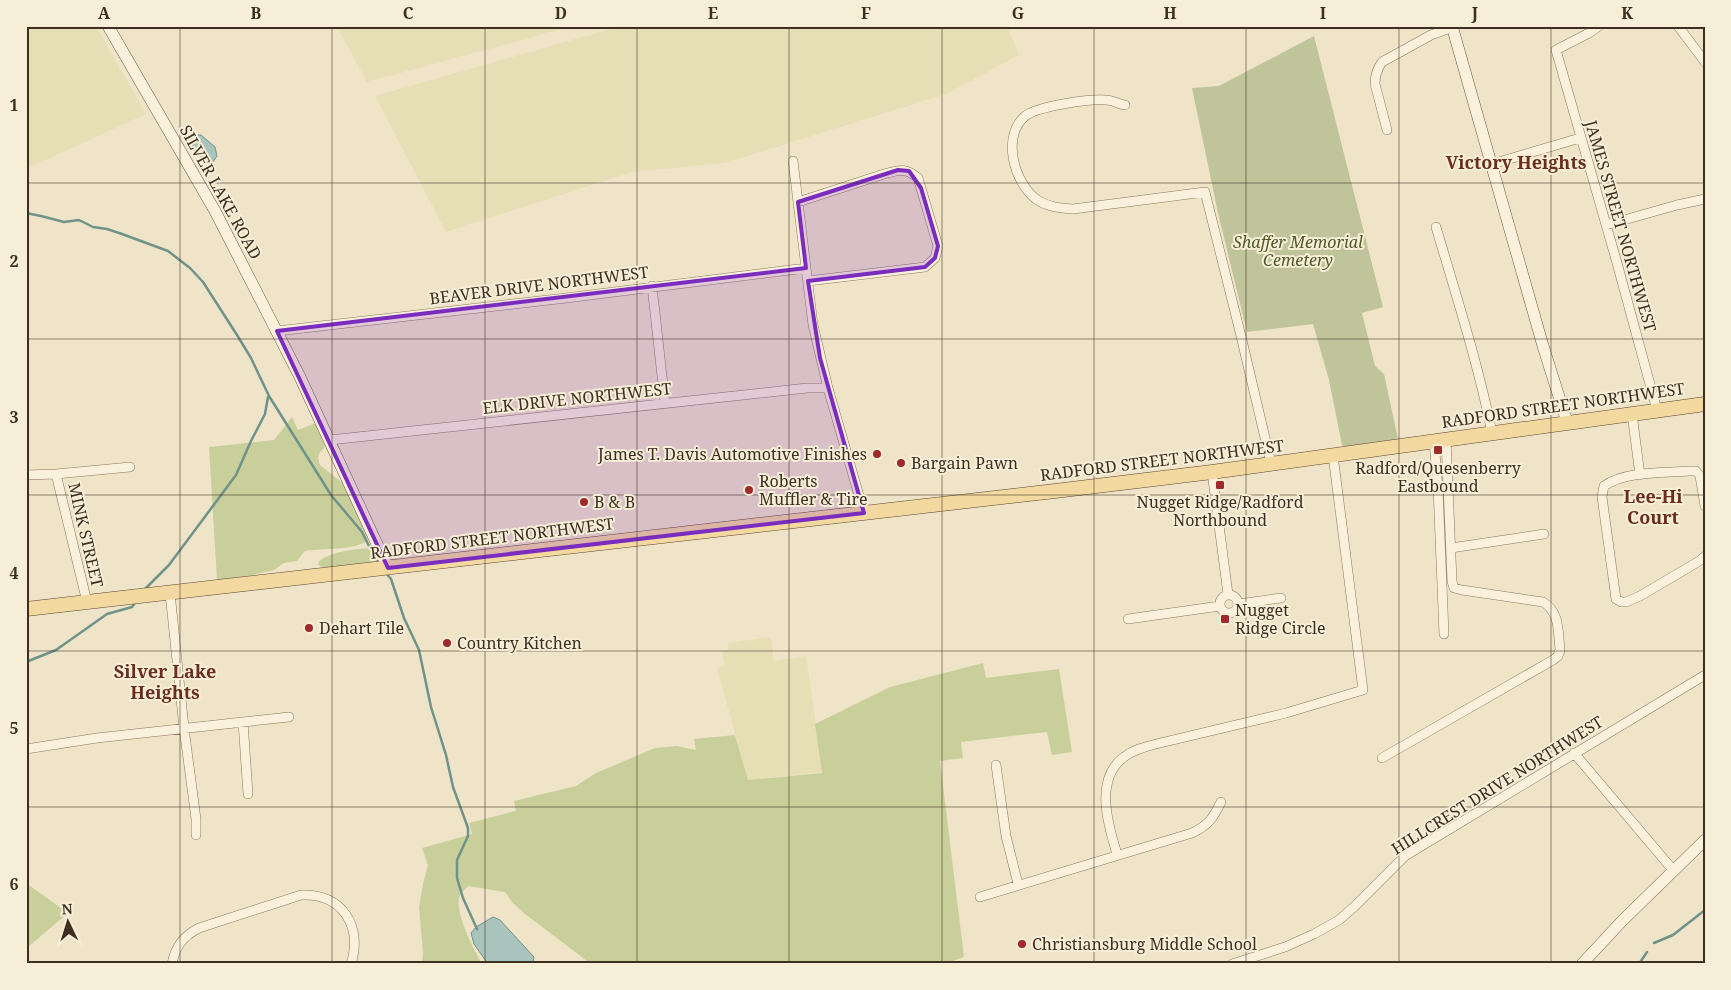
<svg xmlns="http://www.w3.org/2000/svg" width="1731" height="990" font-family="'Noto Serif',serif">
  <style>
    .farmland { fill: #e6deb5 }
    .green { fill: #c9cf9b }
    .cemetery { fill: #bfc49a }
    .water { fill: #a9c4bc; stroke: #6f938a }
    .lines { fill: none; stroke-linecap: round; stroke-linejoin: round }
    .stream { stroke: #6f938a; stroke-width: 2.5 }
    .street-casing { stroke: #8d765c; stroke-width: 10 }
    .secondary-casing { stroke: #6f573f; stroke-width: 12 }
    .primary-casing { stroke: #5b4430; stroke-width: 15 }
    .street { stroke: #faf1dc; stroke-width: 9 }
    .secondary { stroke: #faf1dc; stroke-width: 11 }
    .primary { stroke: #f3d9a0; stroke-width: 14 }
    .marked { fill: #7b2cbf; fill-opacity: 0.2; stroke: #7b2cbf; stroke-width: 4; stroke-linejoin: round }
    .grid { fill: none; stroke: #3d2e20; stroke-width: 1; stroke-opacity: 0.55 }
    .poi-dot { fill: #9e2a2b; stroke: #f7eed8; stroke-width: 2 }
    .labels { text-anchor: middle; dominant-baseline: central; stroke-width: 4; stroke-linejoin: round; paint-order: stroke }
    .street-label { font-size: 16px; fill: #3d2e20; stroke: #f7eed8 }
    .park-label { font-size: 16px; font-style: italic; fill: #4d5a26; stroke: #f7eed8 }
    .poi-label { font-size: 16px; fill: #3d2e20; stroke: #f7eed8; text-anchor: start }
    .neighbourhood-label { font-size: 18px; font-weight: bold; fill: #6b2e1e; stroke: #f7eed8 }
    .neatline { fill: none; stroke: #3d2e20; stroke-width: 2 }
    .grid-label { font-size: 16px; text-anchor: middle; font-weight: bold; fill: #3d2e20 }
  </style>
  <rect width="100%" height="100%" fill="#f0e4c8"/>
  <path class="farmland" d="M26,26H96L146,114L26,169Z
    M337,26H573L367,82Z
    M621,26H1007L1019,55L946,94L725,163L632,172L446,232L375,96Z
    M771,637L774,661L806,656L823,772L748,780L717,668L725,666L722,651L728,650V643Z"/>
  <path class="green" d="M292,417L298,430L316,423L325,447L320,452L318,458L320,465L344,484L368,540C355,551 323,548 305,551L297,561L284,563L274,570L248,576L217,580L209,447L274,440Z
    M371,548L374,549L379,558L373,563L327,568L320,566L318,564L319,561C332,551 355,549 371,548Z
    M983,663L986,678L1059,669L1072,752L1052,755L1047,732L961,742L963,758L940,761L964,957L945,964H591L525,914L512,902L505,892L468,886C466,889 461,892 460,895C453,910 474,950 482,964H422L423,953L419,907L423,884L428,865L422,848L472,834L469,823L516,811L514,801L576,786L596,773L655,748L677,746L696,750L694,739L735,735L748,780L822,773L815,724L890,687Z
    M26,883L68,913L28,947L26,945Z"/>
  <path class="cemetery" d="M1314,36L1383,307L1362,313L1375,366L1384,374L1398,439L1345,447L1342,445L1329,380L1313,324L1247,332L1218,213L1192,88L1219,86Z"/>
  <path class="water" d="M193,135H201L215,147L217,156L213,162L207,163C199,156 193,149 191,139Z
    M493,917L500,920L534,957L533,963L488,964L474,944L471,933L476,927Z"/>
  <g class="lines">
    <path class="stream" d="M26,213L41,216L64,222L79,220L93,227L107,229L122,234L168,251L190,268L203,282L237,335L251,358L269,396L331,495L362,532L371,550L380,564
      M386,573L391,579L404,618L419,650L431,707L446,755L453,787L468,828V836L457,860V878L463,898L477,929
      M144,590L169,565L236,475L251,441L265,414L268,397
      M26,662L56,650L107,614L132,607L135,603
      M1654,943L1673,935L1705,910
      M1639,964L1647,952"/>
    <defs>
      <path id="street" d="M1599,26L1589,33L1556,50L1617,263L1657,410
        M1678,26L1705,62
        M1125,105C1119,104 1112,100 1106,100C1089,99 1036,106 1024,117C1002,138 1014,182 1036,199C1047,207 1061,208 1073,209L1205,192L1241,336L1271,463
        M1387,130L1375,84C1375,75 1377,69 1382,62L1431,35L1453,27
        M793,161L813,325L828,388L864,513
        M1492,164L1580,138
        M798,202L884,174C899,170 905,167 918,178L938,246L935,258L925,267L808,281
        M1606,225L1677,205L1705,199
        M1436,227C1456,295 1478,363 1492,433
        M652,286L665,403
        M277,331L566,298L806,268
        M1632,414L1640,475
        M330,440L807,388H828
        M1434,441L1438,488L1444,634
        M1212,472L1228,594
        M56,474L87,602
        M26,475L56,474L130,467
        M1705,506L1700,476L1696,471H1689C1662,473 1626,471 1604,486L1602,497L1616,599L1621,602H1626L1640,596L1701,560L1705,556
        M1451,548L1544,534
        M170,593L184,728L196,819V835
        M1220 604a9 9 0 1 1 18 0a9 9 0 1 1-18 0Z
        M1239,604L1281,598
        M1128,619L1220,606
        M243,722L248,794
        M26,749L97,738L289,717
        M1574,753L1673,870
        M1382,758L1553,660L1558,656L1560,650C1558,632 1560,612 1543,602L1462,590L1454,588L1452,581L1446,439
        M996,765L1006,836L1018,884
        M1117,854C1108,825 1094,779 1124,757C1133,750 1144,747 1156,744L1286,713L1363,690L1333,455
        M980,897L1192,833C1209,825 1213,818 1221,802
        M172,964C175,947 183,936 199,928L301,895C342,893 363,926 351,964
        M1232,964L1285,947L1314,934L1339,920L1355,906L1405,856L1705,675"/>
      <path id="secondary" d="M108,26L215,211L300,377L388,568
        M1452,26L1543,346L1567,422
        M1582,964L1622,921L1705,840"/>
      <path id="primary" d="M26,609L1055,491L1212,472L1705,404"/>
    </defs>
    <use href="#street" class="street-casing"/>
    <use href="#secondary" class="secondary-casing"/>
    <use href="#primary" class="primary-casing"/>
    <use href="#street" class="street"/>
    <use href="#secondary" class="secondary"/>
    <use href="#primary" class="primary"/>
  </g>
  <path class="marked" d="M898,170L909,171L921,188L938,246L935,258L925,267L808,281L820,358L864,513L388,568L277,331L806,268L798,202Z"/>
  <path class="grid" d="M180,26V964M332,26V964M485,26V964M637,26V964M789,26V964M942,26V964M1094,26V964M1246,26V964M1399,26V964M1551,26V964M26,183H1705M26,339H1705M26,495H1705M26,651H1705M26,807H1705"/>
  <g class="poi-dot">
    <rect x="1433" y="445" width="10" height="10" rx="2.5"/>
    <circle cx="877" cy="454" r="5"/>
    <circle cx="901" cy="463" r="5"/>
    <rect x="1215" y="480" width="10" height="10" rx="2.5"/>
    <circle cx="749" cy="490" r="5"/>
    <circle cx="584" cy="502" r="5"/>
    <rect x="1220" y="614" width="10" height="10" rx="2.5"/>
    <circle cx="309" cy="628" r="5"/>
    <circle cx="447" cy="643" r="5"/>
    <circle cx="1022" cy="944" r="5"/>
  </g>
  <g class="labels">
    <g class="street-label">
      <text transform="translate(221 192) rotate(61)">SILVER LAKE ROAD</text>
      <text transform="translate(1621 226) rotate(74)">JAMES STREET NORTHWEST</text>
      <text transform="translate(539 285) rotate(-7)">BEAVER DRIVE NORTHWEST</text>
      <text transform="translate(577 398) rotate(-6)">ELK DRIVE NORTHWEST</text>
      <text transform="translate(1563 405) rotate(-8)">RADFORD STREET NORTHWEST</text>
      <text transform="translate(1162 460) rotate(-7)">RADFORD STREET NORTHWEST</text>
      <text transform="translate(86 535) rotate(77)">MINK STREET</text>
      <text transform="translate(492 538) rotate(-7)">RADFORD STREET NORTHWEST</text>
      <text transform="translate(1497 785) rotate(-32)">HILLCREST DRIVE NORTHWEST</text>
    </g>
    <g class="park-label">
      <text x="1298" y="242">Shaffer Memorial<tspan x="1298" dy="18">Cemetery</tspan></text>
    </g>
    <g class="poi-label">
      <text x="867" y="454" text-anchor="end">James T. Davis Automotive Finishes</text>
      <text x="911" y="463">Bargain Pawn</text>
      <text x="1438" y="468" text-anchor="middle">Radford/Quesenberry<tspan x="1438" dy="18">Eastbound</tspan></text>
      <text x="759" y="481">Roberts<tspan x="759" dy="18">Muffler &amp; Tire</tspan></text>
      <text x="594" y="502">B &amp; B</text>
      <text x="1220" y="502" text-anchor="middle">Nugget Ridge/Radford<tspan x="1220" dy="18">Northbound</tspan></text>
      <text x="1235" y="610">Nugget<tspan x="1235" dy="18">Ridge Circle</tspan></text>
      <text x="319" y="628">Dehart Tile</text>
      <text x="457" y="643">Country Kitchen</text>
      <text x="1032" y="944">Christiansburg Middle School</text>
    </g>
    <g class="neighbourhood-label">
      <text x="1516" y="162">Victory Heights</text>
      <text x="1653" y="496">Lee-Hi<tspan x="1653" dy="21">Court</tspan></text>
      <text x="165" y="671">Silver Lake<tspan x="165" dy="21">Heights</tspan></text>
    </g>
  </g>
  <rect width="1731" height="990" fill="none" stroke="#f7eed8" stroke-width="55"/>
  <g transform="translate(68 922) rotate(356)" stroke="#f7eed8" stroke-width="4" paint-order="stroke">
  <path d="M0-4L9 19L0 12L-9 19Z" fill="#3d2e20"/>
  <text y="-8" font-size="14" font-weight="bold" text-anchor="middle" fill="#3d2e20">N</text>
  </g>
  <rect x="28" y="28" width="1676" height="934" class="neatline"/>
  <g class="grid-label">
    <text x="104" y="19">A</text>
    <text x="256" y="19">B</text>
    <text x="408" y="19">C</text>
    <text x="561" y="19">D</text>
    <text x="713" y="19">E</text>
    <text x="866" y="19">F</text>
    <text x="1018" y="19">G</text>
    <text x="1170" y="19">H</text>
    <text x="1323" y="19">I</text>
    <text x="1475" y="19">J</text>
    <text x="1627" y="19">K</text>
    <text x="14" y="111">1</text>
    <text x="14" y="267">2</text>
    <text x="14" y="423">3</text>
    <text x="14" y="579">4</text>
    <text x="14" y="734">5</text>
    <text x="14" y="890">6</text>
  </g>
</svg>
